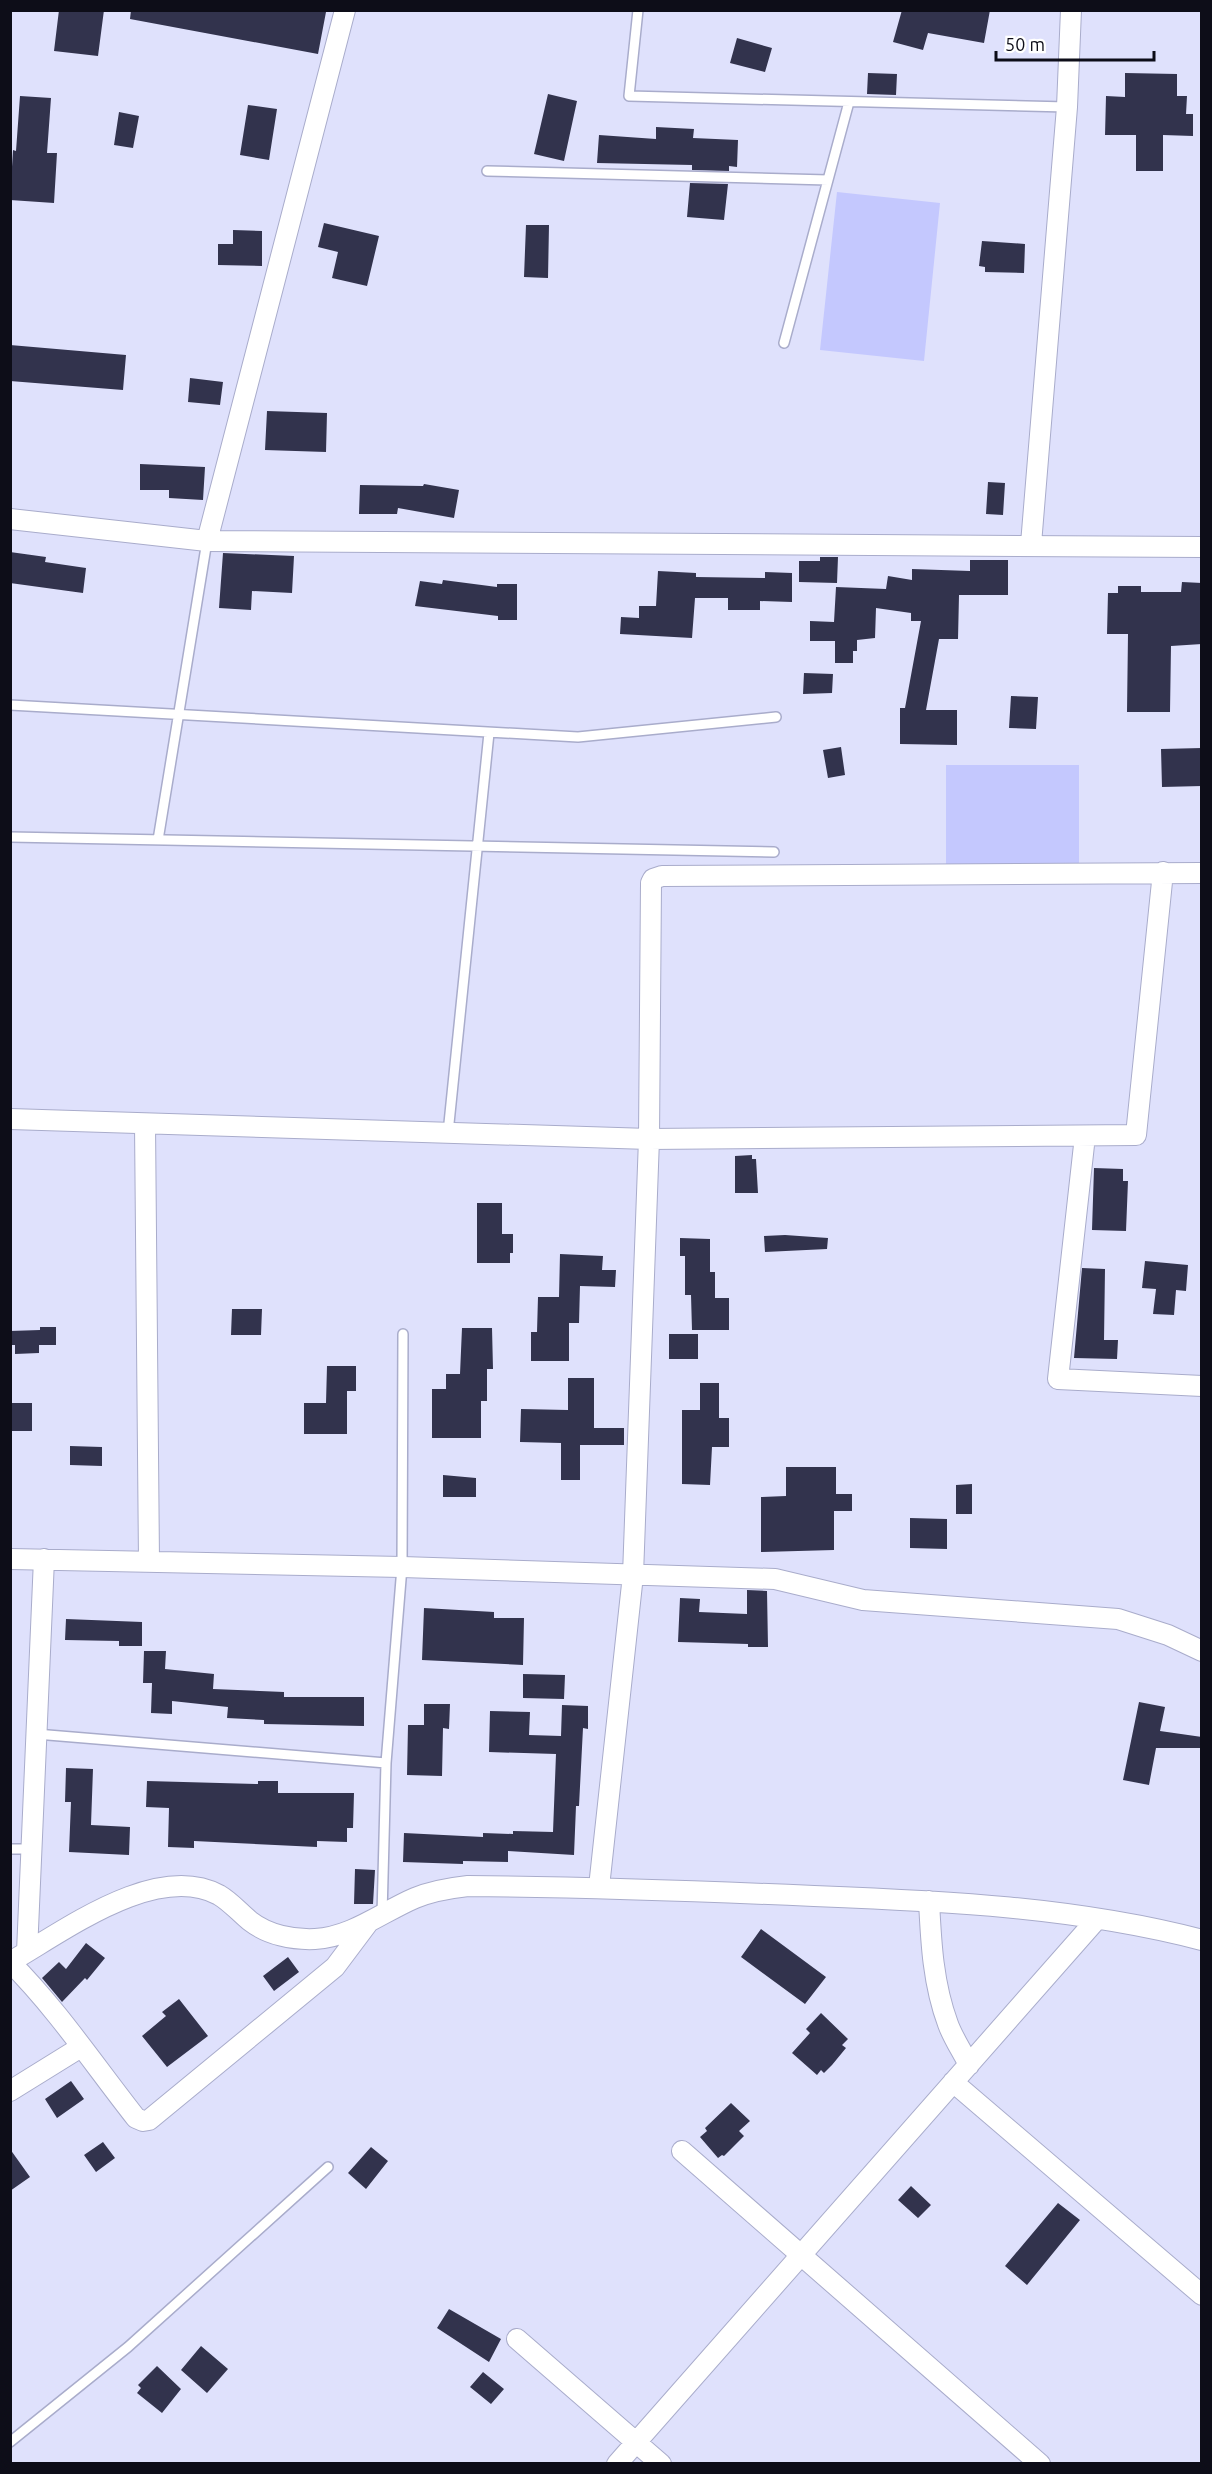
<svg xmlns="http://www.w3.org/2000/svg" width="1212" height="2474" font-family="Ubuntu,sans-serif">
  <style>
    .green { fill: #c4c8fe }
    .building { fill: #32334d }
    .lines { fill: none; stroke-linecap: round; stroke-linejoin: round }
    .lane-casing { stroke: #a9accb; stroke-width: 12 }
    .street-casing { stroke: #a9accb; stroke-width: 22 }
    .lane { stroke: #fff; stroke-width: 9 }
    .street { stroke: #fff; stroke-width: 20 }
  </style>
  <rect width="100%" height="100%" fill="#dfe1fc"/>
  <path class="green" d="M837,192L940,203L924,361L820,350Z
    M946,765H1079V865H946Z"/>
  <path class="building" d="M59,10H104L98,56L54,51Z
    M131,10H317L326,12L318,54L130,19Z
    M902,10H990L984,43L928,33L923,50L893,42Z
    M737,38L772,48L765,72L730,63Z
    M868,73L897,74L896,95L867,94Z
    M1125,73L1177,74V96H1187L1186,114H1193V136L1163,135V171H1136V135H1105L1106,96L1125,97Z
    M548,94L577,101L564,161L534,154Z
    M20,96L51,98L47,153H57L54,203L10,200L13,150L16,151Z
    M248,105L277,109L269,160L240,155Z
    M119,112L139,116L133,148L114,145Z
    M656,127L694,129L693,138L738,140L737,167L729,166V171L692,170V165L597,163L599,135L656,139Z
    M690,183L728,184L724,220L687,217Z
    M324,223L379,236L367,286L332,278L338,252L318,247Z
    M526,225H549L548,278L524,277Z
    M233,230L262,231V266L218,265V244H233Z
    M982,241L1025,244L1024,273L985,272V267L979,266Z
    M10,345L126,355L123,390L10,381Z
    M190,378L223,382L220,405L188,402Z
    M267,411L327,413L326,452L265,450Z
    M140,464L205,467L203,500L169,498V490H140Z
    M988,482L1005,483L1003,515L986,514Z
    M424,484L459,490L454,518L398,508L397,514H359L360,485L423,486Z
    M10,552L46,557L45,562L86,568L83,593L10,583Z
    M223,553L294,556L292,593L252,591L251,610L219,608Z
    M820,557H838L837,583L799,582V561H820Z
    M970,560H1008V595H959L958,639H939L926,710H957V745L900,744V708H905L921,621H911V613L876,608L875,638L857,640V651H853V663H835V641H810V621L834,622L836,587L886,589L888,576L912,580V569L970,571Z
    M658,571L696,573V577L765,578V572L792,573V602L760,601V610H728V598H695L692,638L620,634L621,617L639,618V606H656Z
    M443,580L497,587V584H517V620H498V616L415,606L420,581L442,584Z
    M1182,582L1202,583V644L1171,646L1170,712H1127L1128,634H1107L1108,593H1118V586H1141V592H1181Z
    M804,673L833,674L832,693L803,694Z
    M1011,696L1038,697L1036,729L1009,728Z
    M841,747L845,775L828,778L823,750Z
    M1202,748V786L1162,787L1161,749Z
    M752,1155V1159H756L758,1193H735V1156Z
    M1094,1168L1123,1169V1181H1128L1126,1231L1092,1230Z
    M477,1203H502V1234H513V1253H510V1263H477Z
    M785,1235L828,1238L827,1249L765,1252L764,1236Z
    M680,1238L710,1239V1272H715V1298H729V1330H692L691,1295H685V1256H680Z
    M560,1254L603,1256L602,1270H616L615,1287L580,1286L579,1323H569V1361H531V1332H537L538,1297H559Z
    M1145,1261L1188,1265L1186,1291L1176,1290L1174,1315L1153,1314L1156,1289L1142,1288Z
    M1082,1268L1105,1269L1104,1340H1118L1117,1359L1074,1358Z
    M232,1309H262L261,1335H231Z
    M40,1327H56V1345H39V1353L15,1354V1345H10V1331L40,1330Z
    M462,1328H492L493,1369H487V1401H481V1438H432V1389H446V1374H460Z
    M669,1334H698V1359H669Z
    M327,1366H356V1391H347V1434H304V1403H326Z
    M568,1378H594V1428H624V1445H580V1480H561V1443L520,1442L521,1409L568,1410Z
    M700,1383H719V1418H729V1447H712L710,1485L682,1484V1410H700Z
    M10,1403H32V1431H10Z
    M70,1446L102,1447V1466L70,1465Z
    M786,1467H836V1494H852V1511H834V1550L761,1552V1497L786,1496Z
    M443,1475L476,1478V1497H443Z
    M972,1484V1514H956V1485Z
    M910,1518L947,1519V1549L910,1548Z
    M747,1590L767,1591L768,1647H748V1644L678,1642L680,1598L700,1599L699,1612L747,1614Z
    M424,1608L494,1612V1618H524L523,1665L422,1660Z
    M66,1619L142,1622V1646H119V1641L65,1640Z
    M144,1651H166L165,1669L214,1674L213,1689L284,1692V1697H364V1726L264,1724V1720L227,1718L228,1707L172,1701V1714L151,1713L152,1683H143Z
    M523,1674L565,1675L564,1699L523,1698Z
    M1139,1702L1165,1707L1160,1731L1202,1737V1748H1156L1149,1785L1123,1780Z
    M424,1704H450L449,1729L443,1728L442,1776L407,1775L408,1725H424Z
    M562,1705L588,1706V1729L583,1728L579,1806H576L574,1855L508,1851V1862L463,1861V1864L403,1862L404,1833L483,1837V1833L513,1834V1831L553,1832L556,1754L489,1752L490,1711L530,1712L529,1735L561,1736Z
    M66,1768L93,1769L91,1825L130,1827L129,1855L69,1852L71,1802H65Z
    M147,1781L258,1784V1781H278V1793H354L353,1828H347V1842L317,1841V1847L194,1841V1848L168,1847L169,1808L146,1807Z
    M355,1869L375,1870L373,1904H354Z
    M761,1929L826,1977L805,2004L741,1957Z
    M86,1943L105,1958L87,1980L85,1978L62,2002L42,1978L59,1962L66,1969Z
    M288,1957L299,1972L274,1991L263,1976Z
    M179,1999L208,2036L167,2067L142,2036L166,2016L162,2012Z
    M821,2013L848,2039L842,2045L846,2048L832,2065L824,2073L821,2070L817,2075L792,2053L810,2033L806,2029Z
    M71,2081L84,2099L57,2118L45,2099Z
    M731,2103L750,2121L739,2131L744,2136L724,2156L722,2155L718,2158L700,2137L707,2131L705,2128Z
    M103,2142L115,2158L96,2172L84,2155Z
    M371,2147L388,2161L366,2189L348,2173Z
    M10,2149L30,2177L10,2191Z
    M911,2186L931,2205L918,2218L898,2200Z
    M1058,2203L1080,2220L1027,2285L1005,2266Z
    M449,2309L501,2339L489,2362L437,2328Z
    M201,2346L228,2369L207,2393L181,2370Z
    M157,2366L181,2389L162,2413L137,2393L141,2388L138,2385Z
    M483,2372L504,2389L491,2404L470,2387Z"/>
  <g class="lines">
    <defs>
      <path id="lane" d="M638,10L629,96L1067,107
        M487,171L828,180
        M784,343L849,102
        M10,705L578,737L776,717
        M10,837L774,852
        M158,840L207,541
        M448,1133L489,733
        M36,1734L386,1763
        M10,1849H31
        M382,1915L386,1763L402,1567L403,1334
        M10,2442L128,2347L328,2167"/>
      <path id="street" d="M10,519L207,541L1202,547
        M207,541L345,10
        M1031,544L1067,107L1071,10
        M10,1119L649,1139L1136,1135L1163,872
        M145,1124L149,1562
        M1085,1136L1058,1379L1202,1386
        M10,1559L402,1567L775,1579L863,1600L1118,1619L1168,1635L1202,1651
        M599,1887L633,1575L649,1139L651,883L653,879L662,876L1202,873
        M929,1901C931,1942 933,1984 948,2024C953,2038 962,2051 969,2065
        M27,1952L44,1559
        M10,1962C63,1932 156,1861 219,1895C231,1902 240,1913 250,1921C268,1935 293,1940 315,1939C352,1937 382,1912 415,1898C432,1891 450,1888 468,1886C584,1887 698,1891 814,1896C943,1901 1076,1907 1202,1940
        M10,1962C57,2009 95,2066 136,2118L143,2121L149,2120L335,1967L368,1923
        M953,2082L1202,2295
        M10,2091L81,2047
        M682,2151L1040,2464
        M517,2339L661,2464
        M617,2464L1097,1919"/>
    </defs>
    <use href="#lane" class="lane-casing"/>
    <use href="#street" class="street-casing"/>
    <use href="#lane" class="lane"/>
    <use href="#street" class="street"/>
  </g>
  <rect width="1212" height="2474" fill="none" stroke="#0d0d18" stroke-width="24"/>
  <path d="M996 51v9h158v-9" fill="none" stroke="#0d0d18" stroke-width="3"/>
  <text x="1005" y="51" font-size="18" fill="#0d0d18" stroke="#ffffff" stroke-width="4.5" paint-order="stroke">50 m</text>
</svg>
